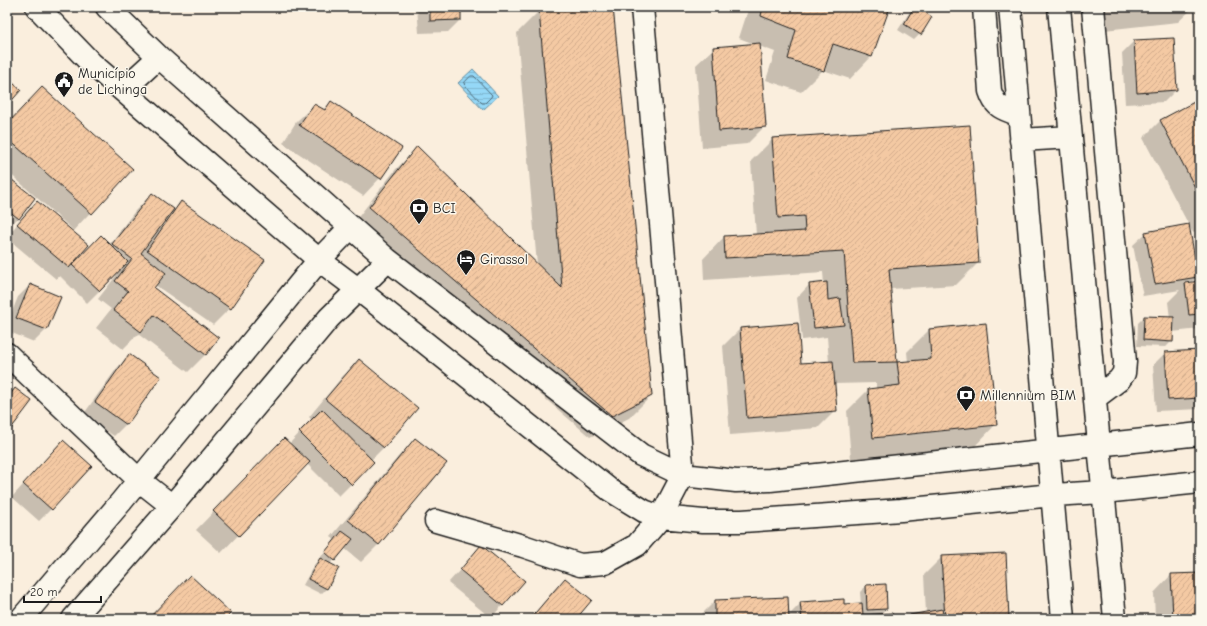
<svg xmlns="http://www.w3.org/2000/svg" width="1207" height="626" font-family="'Comic Neue',sans-serif">
  <style>
    .water { fill: url(#water-rules); stroke: #658d9f }
    .shadow { fill: #0003 }
    .lines { fill: none; stroke-linecap: round; stroke-linejoin: round }
    .shore { stroke: #4c6774; stroke-width: 1 }
    .building { fill: url(#building-hatch); stroke: #1c1c1c }
    .minor-casing { stroke: #1c1c1c; stroke-width: 25 }
    .minor { stroke: #fbf7ec; stroke-width: 22 }
    .labels { text-anchor: middle; dominant-baseline: central; stroke-width: 3; stroke-linejoin: round; paint-order: stroke }
    .poi-label { font-size: 14px; fill: #1c1c1c; stroke: #fbf7ec; text-anchor: start }
  </style>
  <defs>
    <pattern id="water-rules" width="6" height="5" patternUnits="userSpaceOnUse"><rect width="6" height="5" fill="#95d8f7"/><path d="M0 2.5h6" fill="none" stroke="#80b9d3"/></pattern>
    <pattern id="building-hatch" width="6" height="6" patternUnits="userSpaceOnUse"><rect width="6" height="6" fill="#f4c9a3"/><path d="M-1 1l2-2M0 6l6-6M5 7l2-2" fill="none" stroke="#d1ac8c"/></pattern>
  </defs>
  <rect width="100%" height="100%" fill="#faeedd"/>
  <filter id="ink" filterUnits="userSpaceOnUse"><feTurbulence type="fractalNoise" baseFrequency=".025" numOctaves="2"/><feDisplacementMap in="SourceGraphic" scale="8" xChannelSelector="R" yChannelSelector="G"/><feConvolveMatrix kernelMatrix="1 2 1 2 8 2 1 2 1" color-interpolation-filters="sRGB"/></filter>
  <g filter="url(#ink)">
    <path class="water" d="M473,69L498,96L483,110L458,83Z"/>
    <path class="shadow" d="M417,7H460V20L448,32L419,33Z
      M598,7H612L651,396L629,418L590,437L348,230L396,169L418,148L537,265L517,33L539,11Z
      M749,7H889L871,57L850,79L823,70L801,92L766,80L775,52L759,46L764,127L747,144L702,148L696,65L714,48L757,45L739,38Z
      M915,7L920,34L914,40L898,30L909,13Z
      M1093,7H1194L1178,22L1095,31Z
      M1200,37V60L1196,41Z
      M1173,39L1176,90L1164,102L1125,104L1122,53L1134,41Z
      M42,88L131,169L72,232L71,264L73,265L109,245L135,211L152,194L174,210L182,203L230,308L213,325L155,285L152,288L218,338L205,355L188,372L138,334L123,349L96,328L111,309L98,299L116,276L115,275L87,303L60,276L56,279L7,238V236L37,202L72,231L73,230L7,171V124Z
      M331,102L380,178L363,196L283,143L296,122L314,105L323,110Z
      M1200,111V230L1193,233L1143,138L1161,120Z
      M773,139L978,263L956,285L890,289L896,363L908,362L907,352L929,330L985,324L996,424L975,446L851,459L847,411L868,390L876,389V383L834,384L836,410L818,428L730,435L723,346L740,329L800,364L829,362L827,337L802,340L797,298L809,285L824,284L823,272L704,280L703,259L724,237L756,235L751,161Z
      M7,177L18,218L7,229Z
      M1146,233L1197,276L1190,284L1200,282V329L1172,332V341L1166,347L1137,346L1138,323L1144,317L1170,318L1168,302L1180,290L1143,296L1133,245Z
      M30,285L46,330L34,342L7,331V324L18,297Z
      M1200,351V409L1156,411L1153,365L1165,353Z
      M129,356L126,424L114,436L83,415L117,368Z
      M359,360L384,447L371,460L373,462L339,496L307,464L221,553L196,530L267,457L289,444L312,420L309,417L342,377Z
      M415,439L379,544L361,562L344,548L330,564L327,588L321,594L303,585L314,565L335,540L331,537L398,457Z
      M63,441L51,509L39,521L12,497Z
      M481,547L523,582L491,618L448,583Z
      M942,557L1008,619H907L910,616L926,613L924,575Z
      M1200,574V619H1155L1154,593L1171,575Z
      M565,579L575,619H530L553,591Z
      M866,586L886,609L880,615L892,619H697L715,601L787,598L788,616L801,603L843,605L861,604L860,592Z"/>
    <g class="lines">
      <path class="shore" d="M471,76H474L492,95L491,97L485,103H482L464,84L465,82Z"/>
    </g>
    <path class="building" d="M430,7H461V20L430,21Z
      M585,7H613L652,396L612,416L369,207L417,146L562,288L539,10Z
      M763,7H890L872,57L833,44L824,71L788,59L796,30L761,16Z
      M914,7H917L932,17L921,35L904,24Z
      M1116,7H1142L1116,10Z
      M1174,38L1177,90L1137,93L1134,40Z
      M760,43L766,127L719,131L713,47Z
      M7,78L21,90L7,106Z
      M42,87L133,169L92,214L7,138V124Z
      M331,101L402,148L381,179L299,125L314,104L325,110Z
      M1196,101L1200,109V197L1160,120Z
      M970,125L979,263L889,269L897,362L852,363L844,251L725,258L724,236L805,231L804,216L778,218L772,138Z
      M7,176L35,198L19,219L7,209Z
      M152,193L174,209L141,253L166,273L154,288L219,338L206,355L154,315L141,332L113,310L128,291L115,281L132,259L112,244Z
      M37,201L89,245L69,268L17,224Z
      M181,201L265,260L231,309L147,250Z
      M1189,224L1198,277L1155,284L1145,232Z
      M101,235L128,262L100,291L72,265Z
      M1200,281V314L1189,315L1185,283Z
      M827,282L828,300L840,298L844,325L814,328L809,284Z
      M30,284L61,297L47,330L16,318Z
      M1144,316L1174,317L1173,342L1143,340Z
      M798,323L801,363L833,361L837,411L747,418L740,328Z
      M986,323L997,425L873,438L868,389L900,385L897,362L931,359L929,329Z
      M1200,350V398L1168,400L1165,352Z
      M129,354L161,377L127,425L95,402Z
      M359,359L418,408L384,448L325,399Z
      M15,388L32,401L7,434V399Z
      M322,409L374,462L352,485L299,432Z
      M284,438L310,462L239,536L213,511Z
      M415,438L447,463L379,545L348,520Z
      M63,440L92,466L52,510L23,484Z
      M342,531L353,539L335,561L325,552Z
      M481,545L525,581L503,606L460,570Z
      M1006,553L1009,619H945L941,556Z
      M320,558L339,568L327,589L308,579Z
      M1200,573V619H1173L1171,574Z
      M190,575L231,613L225,619H148Z
      M565,578L592,600L576,619H530Z
      M886,584L887,609L867,610L866,585Z
      M788,597L789,619H715V600Z
      M844,599V604L862,603L863,615L892,613L893,619H802L800,602Z
      M942,609L944,619H911L910,615Z"/>
    <g class="lines">
      <defs>
        <path id="minor" d="M37,7L91,63L319,260L359,290L610,490L644,511L661,517L703,521H742L901,510L1053,495L1103,492L1200,482
          M107,7L159,57L388,260L641,455L683,475L736,481L770,480L1200,434
          M984,7L990,91C996,109 1003,108 1019,115
          M1010,7L1063,619
          M1059,7L1115,619
          M1093,7L1125,362L1124,373L1119,380L1095,398
          M123,90L159,57
          M1021,140L1071,137
          M7,354L139,480L172,506
          M436,521L523,546L580,565L605,563L637,545L661,517L683,475L642,7
          M21,619L121,502L319,260L350,228
          M73,619L172,506L329,318L388,260"/>
      </defs>
      <use href="#minor" class="minor-casing"/>
      <use href="#minor" class="minor"/>
    </g>
  </g>
  <defs>
    <symbol id="civic-pin" viewBox="-11 -11 22 30"><path d="M0 17L-7.5 6A9.5 9.5 0 1 1 7.5 6Z" fill="#1c1c1c" stroke="#fbf7ec"/><path d="M-.6-6.5H3V-4.5H.6V-3L4-1V1h2V6H-6V1h2V-1L-.6-3ZM-1.2 2.5V6h2.4V2.5Z" fill="#fff"/></symbol>
    <symbol id="bank-pin" viewBox="-11 -11 22 30"><path d="M0 17L-7.5 6A9.5 9.5 0 1 1 7.5 6Z" fill="#1c1c1c" stroke="#fbf7ec"/><path d="M-6-4H6V4H-6ZM0-2.3a2.3 2.3 0 1 0 0 4.6a2.3 2.3 0 1 0 0-4.6Z" fill="#fff"/></symbol>
    <symbol id="hotel-pin" viewBox="-11 -11 22 30"><path d="M0 17L-7.5 6A9.5 9.5 0 1 1 7.5 6Z" fill="#1c1c1c" stroke="#fbf7ec"/><path d="M-6-4.5h1.5V1H6V5H4.5V3h-9V5H-6ZM-4 0a1.8 1.8 0 1 1 3.6 0ZM.5 0V-2.5h3Q6-2.5 6 0Z" fill="#fff"/></symbol>
  </defs>
  <g fill-rule="evenodd">
    <use href="#civic-pin" x="53" y="70" width="22" height="30"/>
    <use href="#bank-pin" x="408" y="197" width="22" height="30"/>
    <use href="#hotel-pin" x="455" y="248" width="22" height="30"/>
    <use href="#bank-pin" x="955" y="384" width="22" height="30"/>
  </g>
  <g class="labels">
    <g class="poi-label">
      <text x="78" y="73">Município<tspan x="78" dy="16">de Lichinga</tspan></text>
      <text x="433" y="208">BCI</text>
      <text x="480" y="259">Girassol</text>
      <text x="980" y="395">Millennium BIM</text>
    </g>
  </g>
  <rect width="1207" height="626" fill="none" stroke="#fbf7ec" stroke-width="24"/>
  <rect x="12" y="12" width="1183" height="602" fill="none" stroke="#1c1c1c" stroke-width="1.5" filter="url(#ink)"/>
  <path d="M24 596v6h77v-6" fill="none" stroke="#1c1c1c" stroke-width="2"/>
  <text x="30" y="596" font-size="12" fill="#1c1c1c" stroke="#fbf7ec" stroke-width="3" paint-order="stroke">20 m</text>
</svg>
